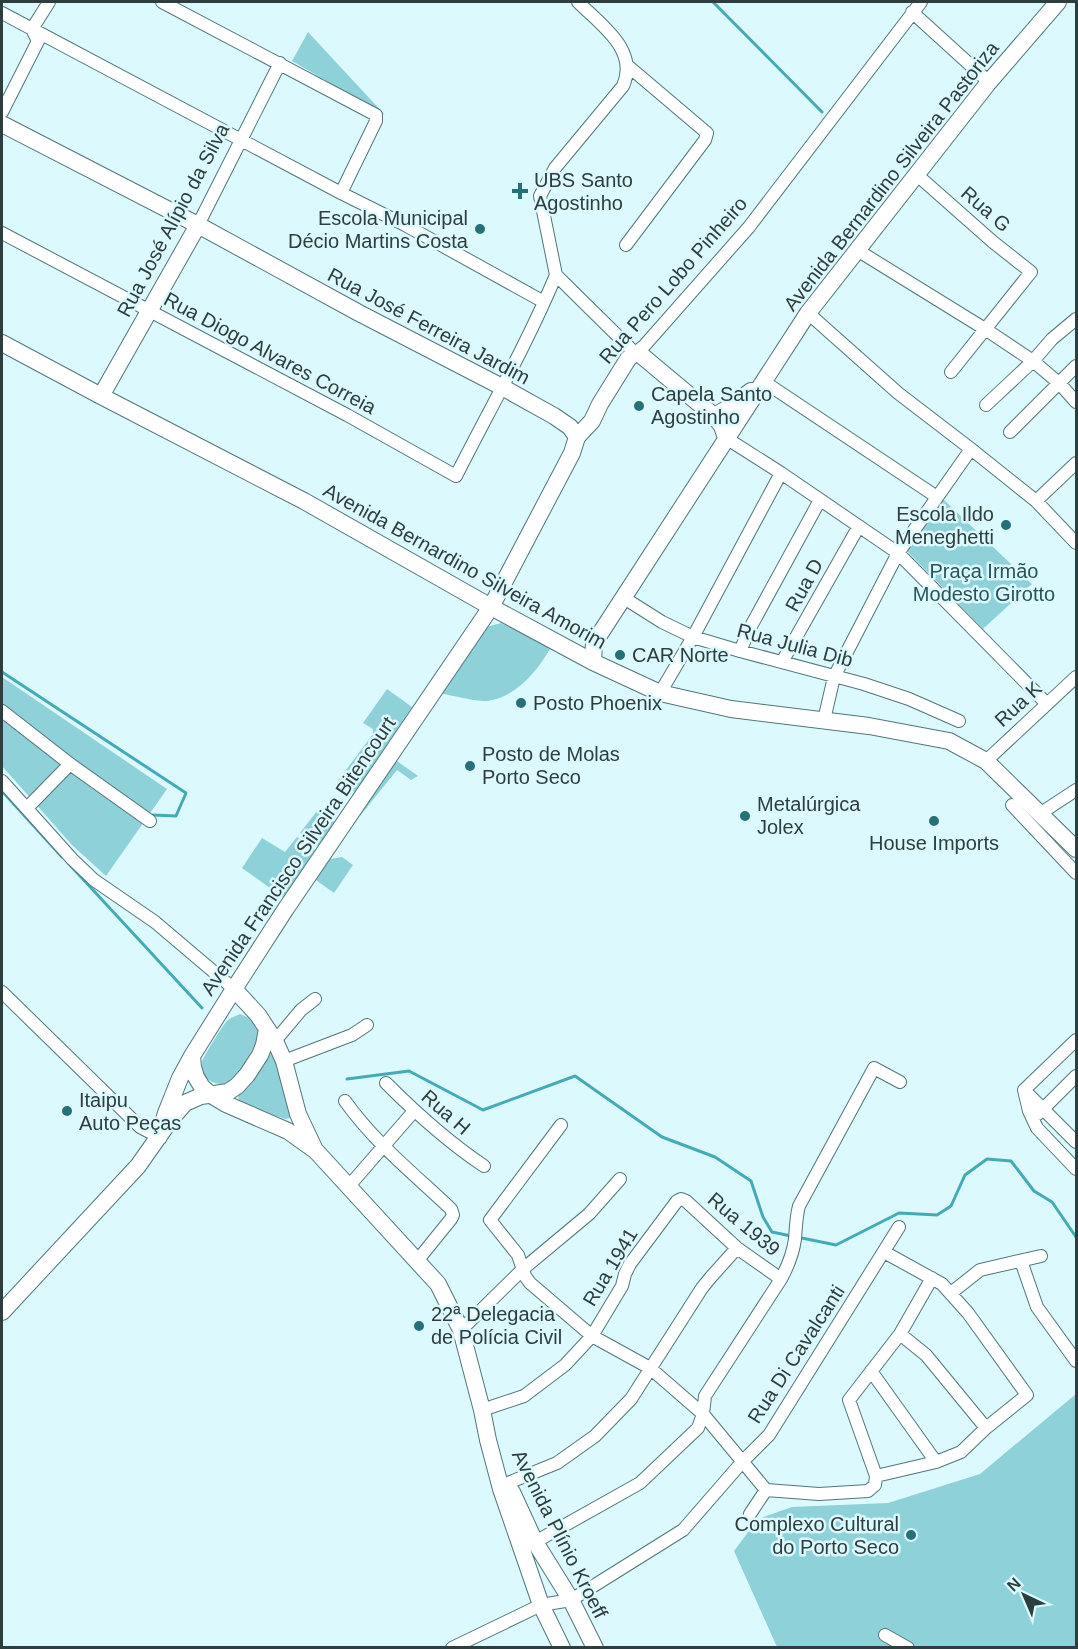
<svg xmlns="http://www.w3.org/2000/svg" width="1078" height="1649" font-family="Arial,sans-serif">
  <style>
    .green { fill: #8ed1d8 }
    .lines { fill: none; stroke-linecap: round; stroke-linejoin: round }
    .stream { stroke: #43abb5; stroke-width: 3 }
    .street-casing { stroke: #537578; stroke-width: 14 }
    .secondary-casing { stroke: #537578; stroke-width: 18 }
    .street { stroke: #fff; stroke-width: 12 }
    .secondary { stroke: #fff; stroke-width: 16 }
    .poi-dot { fill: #267077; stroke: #dcfafd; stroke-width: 2 }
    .labels { text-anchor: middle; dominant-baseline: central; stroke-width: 5; stroke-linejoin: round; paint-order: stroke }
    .street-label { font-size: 20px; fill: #2e3d3e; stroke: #dcfafd }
    .poi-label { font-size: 20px; fill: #2e3d3e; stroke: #dcfafd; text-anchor: start }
    .park-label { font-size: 20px; fill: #275459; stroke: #dcfafd }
  </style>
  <rect width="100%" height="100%" fill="#dcfafd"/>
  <path class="green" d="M308,32L385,115L292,61Z
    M943,499L1032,584L983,629L906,550Z
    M501,623L551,647C538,671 513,701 483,701C469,700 454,696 440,693L486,627Z
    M2,677L167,789L106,876L72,845L2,766Z
    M387,689L412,707L355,792L337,782L373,734V729L363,723Z
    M394,759L418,776L411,780L397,770L360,816L359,808Z
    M317,811L335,822L318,846L300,833Z
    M297,837L315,850L284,898L242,868L262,838L285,852Z
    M342,857L353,865L334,893L313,878L325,860Z
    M240,1014C266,1024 262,1035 249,1055C244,1063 239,1071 234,1079C221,1091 198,1080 202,1062C203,1057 223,1025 227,1021C230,1018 236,1016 240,1014Z
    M267,1047L276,1062L290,1114V1118L285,1119C276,1115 245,1108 240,1102C238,1099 238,1096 238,1092Z
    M1076,1394V1647H777L734,1551L758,1519L792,1507L888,1503L980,1474Z"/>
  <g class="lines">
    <path class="stream" d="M713,2L822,112
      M2,672L186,793L176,816L153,815
      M2,791L62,857
      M69,864L202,1008
      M347,1079L409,1071L483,1110L575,1076L662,1137L715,1157L751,1181L763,1217L772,1232L791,1236
      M797,1237L836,1245L899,1213L937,1215L951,1206L965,1175L987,1159L1011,1161L1034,1191L1052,1202L1076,1237"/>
    <defs>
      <path id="street" d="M162,2L376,115V121L341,193
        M578,2C601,25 639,50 623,86L555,168L540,196L556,275L635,353L644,346L749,227L921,2
        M912,12L989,82
        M2,13L341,193L405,225L544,302
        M2,112L38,41L32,29L49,2
        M916,174L993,242L1031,272L951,372
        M198,225L280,63
        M2,233L347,415L456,476C490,409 527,344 556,275
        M626,245L705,140L707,133L628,66
        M857,250L985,329L1033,361L1060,384L1076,402
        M808,313L898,393L971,449L1036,501L1076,543
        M763,381L937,497
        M986,405L1033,361L1052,339L1076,319
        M1010,432L1076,366
        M726,438L781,473L898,553L1047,704
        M1036,501L1076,463
        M624,598L662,622L693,637L740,651L864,684L909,699L959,721
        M740,651L750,628L820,500
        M782,662L859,526
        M660,693L693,637L781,473
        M2,711L70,764L150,821
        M824,720L834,677L898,553L971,449
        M986,761L1076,677
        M2,781L72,859L94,880L155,922L234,989
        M1012,805L1076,873
        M27,808L70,764
        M1041,813L1076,790
        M2,992L140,1127L159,1137
        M275,1041L301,1010L315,999
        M284,1061L352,1035L367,1025
        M386,1083C417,1114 448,1142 484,1166
        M1024,1090L1029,1111L1037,1128L1076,1169
        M1024,1090L1076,1040
        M1025,1091L1076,1142
        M345,1101C375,1143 414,1174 451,1209L453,1215L451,1219L417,1261
        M1038,1114L1076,1076
        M561,1125L490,1220L518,1255L525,1276L530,1283L592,1336L650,1368L703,1414L766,1490
        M349,1186L414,1111
        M1021,1261L1037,1307L1076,1361
        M951,1293L980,1270L1041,1256
        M461,1330L523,1269L589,1214L620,1179
        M900,1334L926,1355L986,1428
        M871,1371L936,1462
        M482,1410L524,1396L565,1365L592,1336L622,1286L625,1274L630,1264L677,1201L681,1199L686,1201L737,1248L781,1279
        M876,1476L936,1462L961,1452L986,1428L1027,1395L968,1313L942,1284L884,1252
        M508,1483L557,1463L595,1436L631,1399L702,1288L711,1277L737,1248
        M766,1490L819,1494L868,1491L875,1485L876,1476L849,1400L900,1334L932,1278
        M750,1514L766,1490
        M535,1542L640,1483L698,1428L703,1414L705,1396L781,1279C788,1266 793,1254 795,1239C796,1227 796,1217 799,1206L874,1068L900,1082
        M885,1635L908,1648
        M452,1648L541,1605L571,1600L683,1530L743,1461L769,1435L899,1227"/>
      <path id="secondary" d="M2,124L198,225L359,313L502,387L554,416L570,427L577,437
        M2,343L101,396L304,501L491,607L593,662L660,693L731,709L869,726L949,741L986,761L1076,849
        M101,396L198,225
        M714,416L730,407L751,391
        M593,662L594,643L808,313L989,82L1058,2
        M234,989L258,1015L275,1041L284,1061L298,1114L314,1148
        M192,1056L193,1067L196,1077L202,1087L211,1095L226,1104L288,1131L316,1151L438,1284L461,1330L482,1410L488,1440L501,1489L541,1605L562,1648
        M159,1137L166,1113L180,1078L192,1056L234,989L285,910L491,607L572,453L577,437L592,421L600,404L628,359L635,353L641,355L714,416L722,426L726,438
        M2,1312L138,1166L171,1119L185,1103L201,1096L228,1092L237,1086L247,1075L260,1055L264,1045L267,1029
        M512,1492L535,1542L571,1600L595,1648"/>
    </defs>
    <use href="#street" class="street-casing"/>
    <use href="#secondary" class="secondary-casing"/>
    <use href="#street" class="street"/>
    <use href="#secondary" class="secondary"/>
  </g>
  <g class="poi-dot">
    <path d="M517 182h6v6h6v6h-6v6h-6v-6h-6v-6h6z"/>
    <circle cx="480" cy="229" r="6"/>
    <circle cx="639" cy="406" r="6"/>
    <circle cx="1006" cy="525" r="6"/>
    <circle cx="620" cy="655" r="6"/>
    <circle cx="521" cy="703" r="6"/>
    <circle cx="470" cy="766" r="6"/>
    <circle cx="745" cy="816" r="6"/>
    <circle cx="934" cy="821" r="6"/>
    <circle cx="67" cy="1111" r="6"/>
    <circle cx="419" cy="1326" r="6"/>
    <circle cx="911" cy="1535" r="6"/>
  </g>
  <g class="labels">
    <g class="street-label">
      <text transform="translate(891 176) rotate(-52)">Avenida Bernardino Silveira Pastoriza</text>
      <text transform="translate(986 209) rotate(41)">Rua G</text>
      <text transform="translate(173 220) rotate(-62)">Rua José Alípio da Silva</text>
      <text transform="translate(673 280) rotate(-49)">Rua Pero Lobo Pinheiro</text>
      <text transform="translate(429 326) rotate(28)">Rua José Ferreira Jardim</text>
      <text transform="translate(270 353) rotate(28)">Rua Diogo Alvares Correia</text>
      <text transform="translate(465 566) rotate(29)">Avenida Bernardino Silveira Amorim</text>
      <text transform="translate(804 585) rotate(-61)">Rua D</text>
      <text transform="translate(795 645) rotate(15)">Rua Julia Dib</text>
      <text transform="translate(1018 704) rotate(-43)">Rua K</text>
      <text transform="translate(298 856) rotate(-56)">Avenida Francisco Silveira Bitencourt</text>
      <text transform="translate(446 1112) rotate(41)">Rua H</text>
      <text transform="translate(744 1224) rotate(40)">Rua 1939</text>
      <text transform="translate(610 1267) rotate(-59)">Rua 1941</text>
      <text transform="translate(796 1354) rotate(-57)">Rua Di Cavalcanti</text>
      <text transform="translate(560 1534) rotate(63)">Avenida Plínio Kroeff</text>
    </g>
    <g class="poi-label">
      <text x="534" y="180">UBS Santo<tspan x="534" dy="23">Agostinho</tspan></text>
      <text x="468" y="218" text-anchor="end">Escola Municipal<tspan x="468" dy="23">Décio Martins Costa</tspan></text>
      <text x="651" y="394">Capela Santo<tspan x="651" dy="23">Agostinho</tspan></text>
      <text x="994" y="514" text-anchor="end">Escola Ildo<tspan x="994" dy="23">Meneghetti</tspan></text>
      <text x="632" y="655">CAR Norte</text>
      <text x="533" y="703">Posto Phoenix</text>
      <text x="482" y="754">Posto de Molas<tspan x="482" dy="23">Porto Seco</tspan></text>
      <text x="757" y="804">Metalúrgica<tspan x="757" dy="23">Jolex</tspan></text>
      <text x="934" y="843" text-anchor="middle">House Imports</text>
      <text x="79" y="1100">Itaipu<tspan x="79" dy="23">Auto Peças</tspan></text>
      <text x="431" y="1314">22ª Delegacia<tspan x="431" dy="23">de Polícia Civil</tspan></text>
      <text x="899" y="1524" text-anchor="end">Complexo Cultural<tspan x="899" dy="23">do Porto Seco</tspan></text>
    </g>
    <g class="park-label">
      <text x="984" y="571">Praça Irmão<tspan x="984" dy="23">Modesto Girotto</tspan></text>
    </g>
  </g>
  <rect width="1078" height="1649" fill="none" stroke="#2e3d3e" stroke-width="6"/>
  <g transform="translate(1024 1595) rotate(316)" stroke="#dcfafd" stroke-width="4.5" paint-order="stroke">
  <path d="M0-4.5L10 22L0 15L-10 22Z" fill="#2e3d3e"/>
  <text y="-9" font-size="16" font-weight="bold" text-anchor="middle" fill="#2e3d3e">N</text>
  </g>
</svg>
